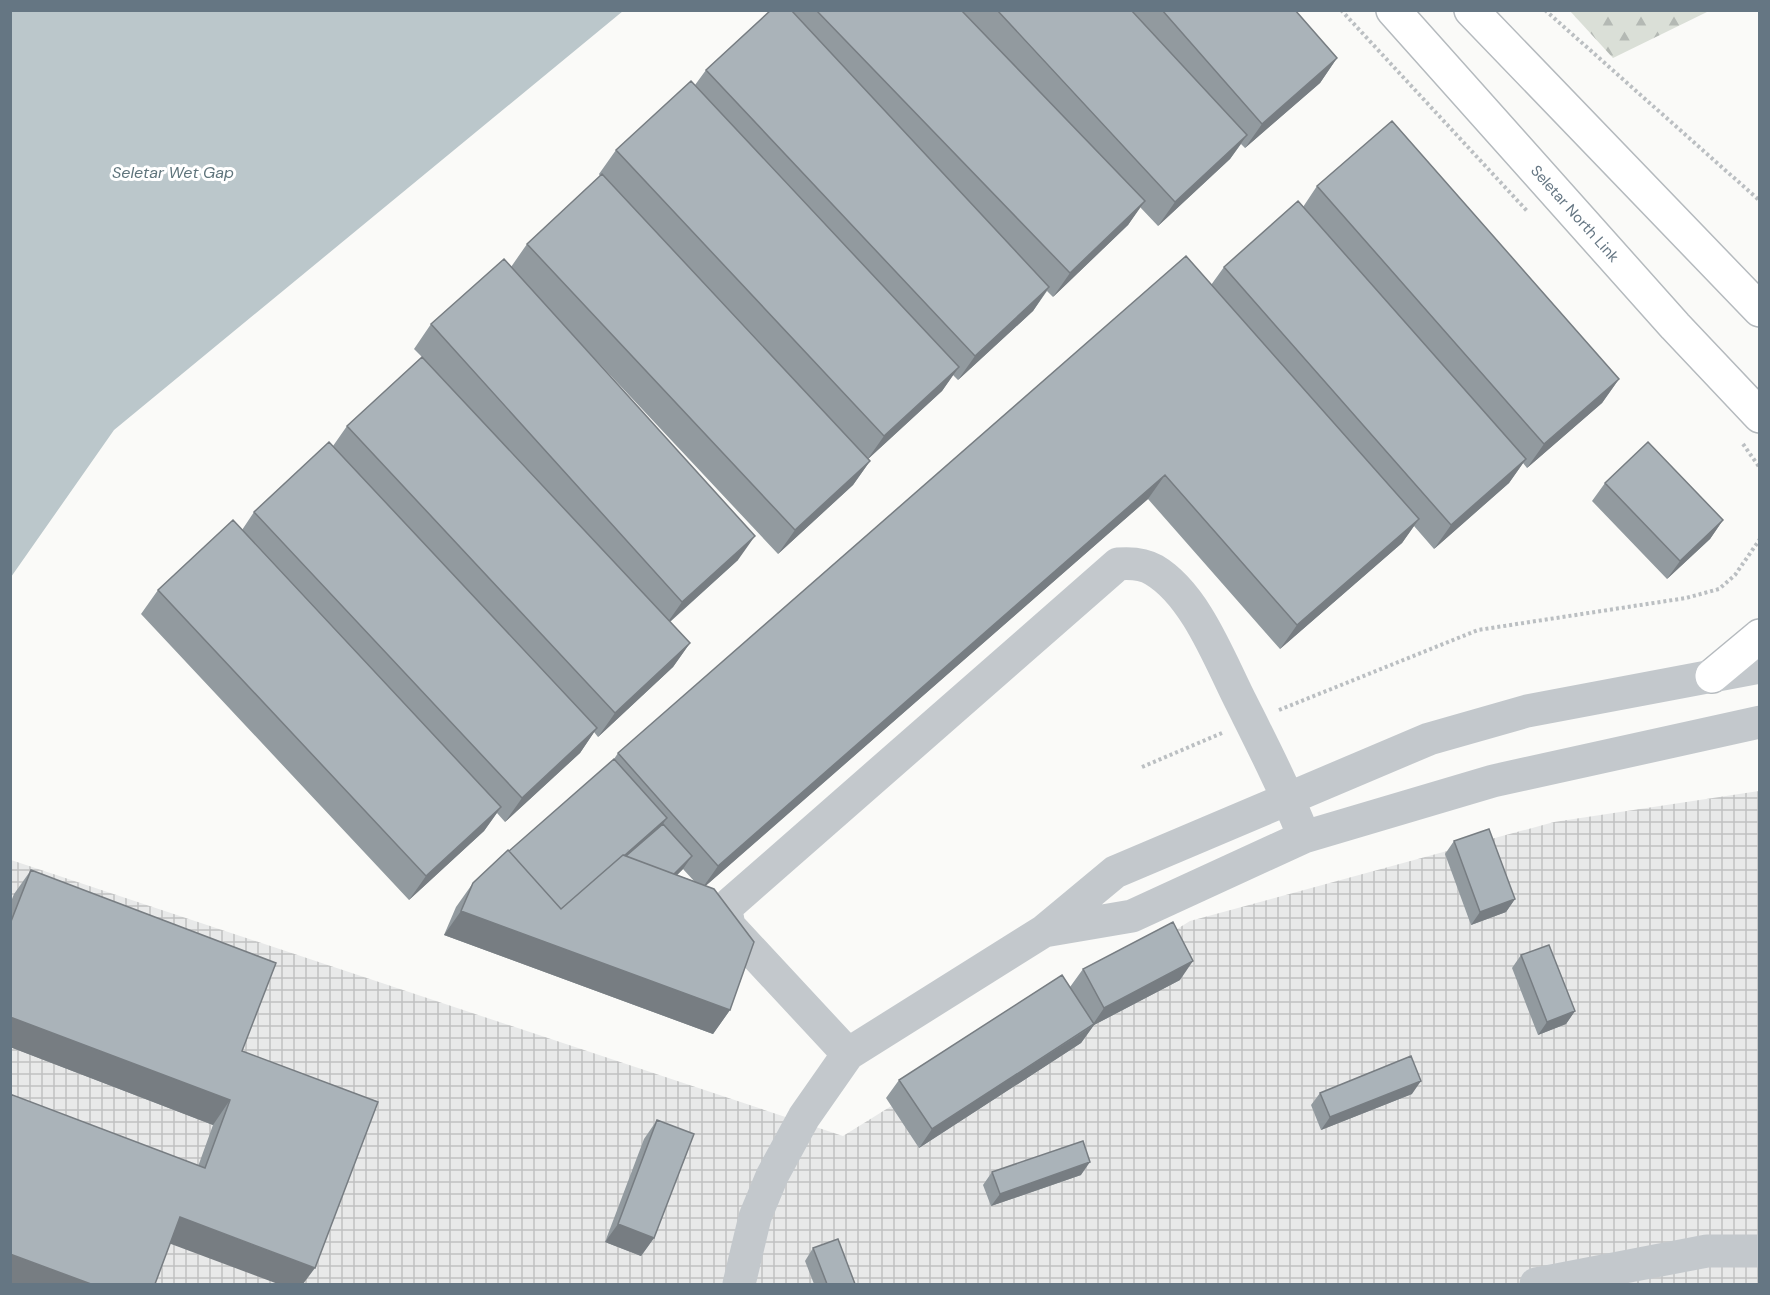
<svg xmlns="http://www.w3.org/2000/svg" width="1770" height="1295" font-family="'DM Sans',sans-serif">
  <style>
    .industrial { fill: url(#industrial-grid) }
    .forest { fill: url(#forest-firs) }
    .water { fill: #bbc7cb }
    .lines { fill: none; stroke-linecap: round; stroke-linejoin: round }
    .major-casing { stroke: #b5babe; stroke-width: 36 }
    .path { stroke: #bbbfc2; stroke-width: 4; stroke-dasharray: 3 3; stroke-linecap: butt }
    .minor { stroke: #c3c8cc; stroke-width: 33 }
    .major { stroke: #fff; stroke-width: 33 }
    .wall { fill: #929a9f; fill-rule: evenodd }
    .shaded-wall { fill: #777d82 }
    .building { fill: #aab3b9; stroke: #777d82; stroke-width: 1.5 }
    .labels { text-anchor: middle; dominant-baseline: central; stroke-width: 6; stroke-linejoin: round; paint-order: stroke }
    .street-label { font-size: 15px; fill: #657683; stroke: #fff }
    .water-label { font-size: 16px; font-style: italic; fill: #60757c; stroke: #fff }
  </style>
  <defs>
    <pattern id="industrial-grid" width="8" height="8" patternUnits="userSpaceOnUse" patternTransform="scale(1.5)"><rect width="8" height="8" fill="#e8e9e9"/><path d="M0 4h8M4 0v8" fill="none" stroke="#c0c1c2"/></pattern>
    <pattern id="forest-firs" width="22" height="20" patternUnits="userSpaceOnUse" patternTransform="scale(1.5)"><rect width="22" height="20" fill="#dadfd7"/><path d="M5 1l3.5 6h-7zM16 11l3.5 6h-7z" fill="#b4b9b4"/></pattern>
  </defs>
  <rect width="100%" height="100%" fill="#fafaf8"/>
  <path class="industrial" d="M1759,791V1284H11V860L843,1136L1190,921L1554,822Z"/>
  <path class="forest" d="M1570,11H1709L1613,58Z"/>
  <path class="water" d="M11,10H623V11L114,430L11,577Z"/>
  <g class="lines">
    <defs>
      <g id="major">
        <path id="s1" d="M1393,10L1675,326L1760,416"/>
        <path d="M1471,10L1760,310"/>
        <path d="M1712,676L1760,636"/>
      </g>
    </defs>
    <use href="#major" class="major-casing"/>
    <path class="path" d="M1341,10L1528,212
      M1545,10L1760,201
      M1743,444L1760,468
      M1279,710L1478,630L1686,598L1719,589L1735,575L1760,539
      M1142,767L1222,733"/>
    <path class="minor" d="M1044,931L1132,916L1304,837L1493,781L1760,722
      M848,1054L729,926L726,910L731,903L1118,564C1130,563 1144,564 1154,570C1196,595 1220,661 1242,704C1264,748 1286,791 1304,837
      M739,1284L755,1217L772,1176L804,1117L848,1054L1044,931L1115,872L1429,739L1527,711L1760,667
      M1536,1284L1707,1251H1760"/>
    <use href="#major" class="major"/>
  </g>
  <path class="wall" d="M771,10H1295L1337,58L1320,83L1245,148L1241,144L1230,159L1158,226L1140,207L1128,225L1053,297L1047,291L1033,311L958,380L953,375L942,391L868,459L870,461L853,485L778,554L552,313L738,560L670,622L690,643L673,667L598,737L594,732L580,753L505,822L497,813L484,831L409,900L141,614L158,590L242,530L254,512L333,446L347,426L422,357L414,349L431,324L511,267L527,244L600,176L599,174L616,150L695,85L706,70Z
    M1317,186L1619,379L1602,403L1527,468L1523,463L1509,483L1434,549L1414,526L1402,543L1280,649L1148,499L705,886L730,1010L713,1034L444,935L456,907L473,883L614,759L618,753L1211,285L1224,267L1303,207ZM683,869L694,881L677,875Z
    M1605,483L1723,520L1710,539L1667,579L1592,501Z
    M1454,841L1515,899L1506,912L1471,925L1445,854Z
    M31,870L242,1051L378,1102L170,1244L213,1125L10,1047V904L14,894Z
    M1521,955L1575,1011L1566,1024L1538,1035L1512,968Z
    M1083,969L1180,980L1094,1025L1081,1043L919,1148L886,1098L899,1080L1070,987Z
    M1320,1093L1412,1094L1321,1130L1311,1105Z
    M657,1120L654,1238L641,1256L605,1242L644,1139Z
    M992,1172L1081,1175L991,1206L983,1185Z
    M813,1248L855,1284H814L805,1261Z"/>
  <path class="shaded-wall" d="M1337,58L1320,83L1245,148L1262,124Z
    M1247,135L1230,159L1158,226L1175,202Z
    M1145,201L1128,225L1053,297L1070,273Z
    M1049,287L1033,311L958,380L975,356Z
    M959,367L942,391L867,460L884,436Z
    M1619,379L1602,403L1527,468L1544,444Z
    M1526,459L1509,483L1434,549L1451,525Z
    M870,461L853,485L778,554L795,530Z
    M1165,475L1148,499L701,890L718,866Z
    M1419,519L1402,543L1280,649L1297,625Z
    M1723,520L1710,539L1667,579L1680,561Z
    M755,536L738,560L665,626L682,602Z
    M690,643L673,667L598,737L615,713Z
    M597,728L580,753L505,822L522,798Z
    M501,807L484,831L409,900L426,876Z
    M667,818L654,837L692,856L683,869L655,897L557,915Z
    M1515,899L1506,912L1471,925L1480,912Z
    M461,911L730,1010L713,1034L444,935Z
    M1193,961L1180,980L1094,1025L1081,1043L919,1148L932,1129L1091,1027L1104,1008Z
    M1575,1011L1566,1024L1538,1035L1547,1022Z
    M10,1017L230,1100L213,1125L10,1047Z
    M1421,1081L1412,1094L1321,1130L1330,1117Z
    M1090,1162L1081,1175L991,1206L1000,1194Z
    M180,1217L315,1268L303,1284H278L163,1241Z
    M618,1224L654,1238L641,1256L605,1242Z
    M10,1254L91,1284H10Z"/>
  <path class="building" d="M771,10H791L1049,287L975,356L706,70Z
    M816,10H961L1145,201L1070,273Z
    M997,10H1131L1247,135L1175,202Z
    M1162,10H1295L1337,58L1262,124Z
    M691,81L959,367L884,436L616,150Z
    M1392,121L1619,379L1544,444L1317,186Z
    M602,174L870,461L795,530L527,244Z
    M1298,201L1526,459L1451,525L1224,267Z
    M1186,256L1419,519L1297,625L1165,475L718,866L618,753Z
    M504,259L755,536L682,602L431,324Z
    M422,357L690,643L615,713L347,426Z
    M329,442L597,728L522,798L254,512Z
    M1648,442L1723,520L1680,561L1605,483Z
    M233,520L501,807L426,876L158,590Z
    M614,759L667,818L625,855H623L561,909L509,851Z
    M663,824L692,856L674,874L626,856Z
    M1489,829L1515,899L1480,912L1454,841Z
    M508,850L561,909L623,855L714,889L754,942L730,1010L461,911L473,883Z
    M31,870L276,963L242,1051L378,1102L315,1268L180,1217L155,1284H91L10,1254V1094L205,1168L230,1100L10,1017V924Z
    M1173,922L1193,961L1104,1008L1083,969Z
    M1549,945L1575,1011L1547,1022L1521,955Z
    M1062,975L1094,1024L932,1129L899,1080Z
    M1411,1056L1421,1081L1330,1117L1320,1093Z
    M657,1120L694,1134L654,1238L618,1224Z
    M1083,1141L1090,1162L1000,1194L992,1172Z
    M838,1239L855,1284H827L813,1248Z"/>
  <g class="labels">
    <g class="street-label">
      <text stroke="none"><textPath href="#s1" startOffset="273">Seletar North Link</textPath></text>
    </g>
    <g class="water-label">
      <text x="173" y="172">Seletar Wet Gap</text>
    </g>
  </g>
  <rect width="1770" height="1295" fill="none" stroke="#657683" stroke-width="24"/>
</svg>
